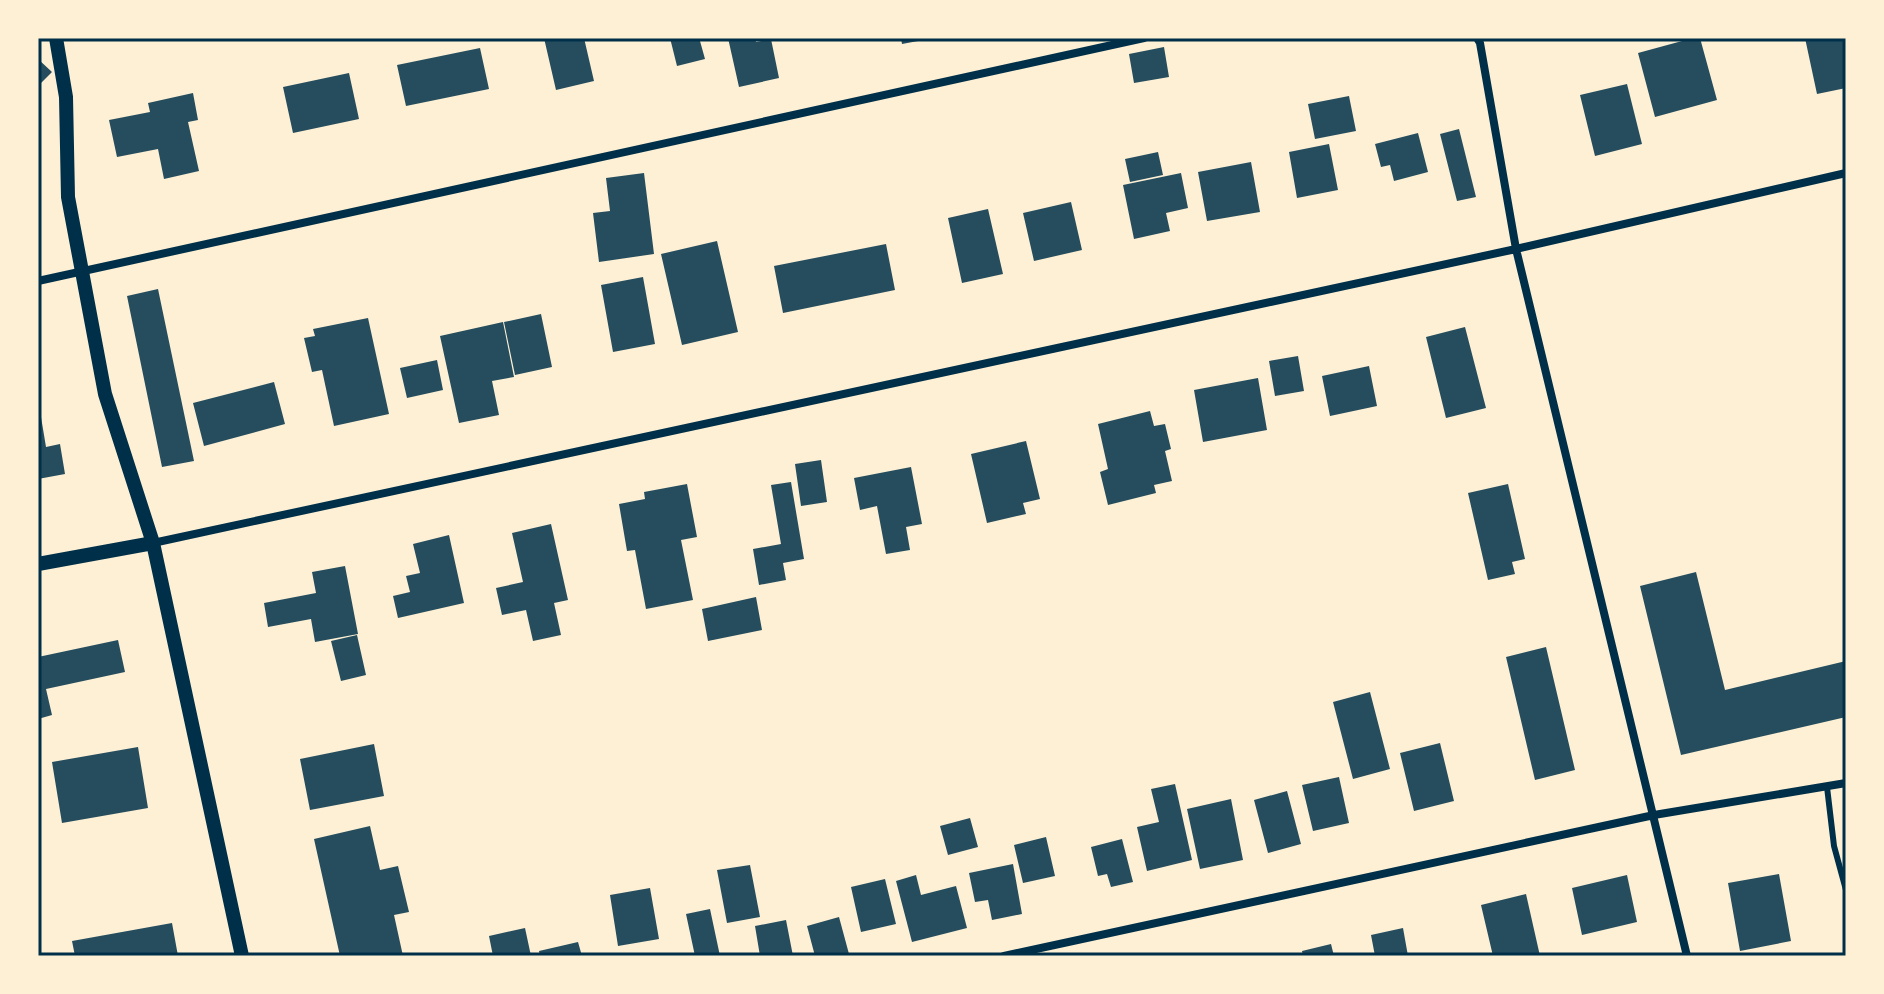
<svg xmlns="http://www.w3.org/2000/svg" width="1884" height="994" font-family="'Crimson Pro',serif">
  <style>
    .building { fill: #264d5e }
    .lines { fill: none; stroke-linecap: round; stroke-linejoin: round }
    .service { stroke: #003049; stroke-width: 6 }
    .minor { stroke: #003049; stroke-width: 8 }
    .tertiary { stroke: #003049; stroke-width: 14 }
    .neatline { fill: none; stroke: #003049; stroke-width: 3 }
  </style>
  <rect width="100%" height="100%" fill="#fdf0d5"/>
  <path class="building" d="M544,38H584L594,81L556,90Z
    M670,38H708L700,41L705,59L677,66Z
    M728,38H755L756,42L771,39L779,78L739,87Z
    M901,38H917L918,41L902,44Z
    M1693,38H1700L1717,100L1655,117L1638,53Z
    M1805,38H1846V88L1817,94Z
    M1164,47L1169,77L1134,83L1129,54Z
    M480,48L489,89L406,106L397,65Z
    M38,59L52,72L38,86Z
    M349,73L359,119L293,133L283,87Z
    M1627,84L1642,144L1595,156L1580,95Z
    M193,93L198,120L188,122L199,171L164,179L158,149L117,157L109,120L150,112L148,103Z
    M1349,96L1356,131L1315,139L1308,104Z
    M1459,129L1476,197L1457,201L1440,134Z
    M1418,133L1428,172L1394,181L1390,165L1381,167L1375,144Z
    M1329,144L1338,190L1297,198L1289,152Z
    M1158,152L1163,175L1130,182L1125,159Z
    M1251,162L1260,212L1207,221L1198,172Z
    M644,173L654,254L599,262L593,213L610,211L606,178Z
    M1181,173L1188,208L1166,213L1170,231L1134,239L1123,185Z
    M1071,202L1082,250L1034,261L1023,213Z
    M988,209L1003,274L962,283L948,218Z
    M717,241L738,332L682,345L661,254Z
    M886,244L895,290L783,313L774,266Z
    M643,277L655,344L613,352L601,285Z
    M158,289L194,461L162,467L127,296Z
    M541,314L552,367L515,375L504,322Z
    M368,318L389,414L334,426L322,370L312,372L304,338L315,336L313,329Z
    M503,322L514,377L492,381L499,415L459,423L440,336Z
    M1465,327L1486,408L1446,418L1426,337Z
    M1298,356L1304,391L1275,396L1269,361Z
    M437,360L443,390L407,398L400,368Z
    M1369,366L1377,406L1330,416L1322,376Z
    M1258,378L1267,430L1203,442L1194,390Z
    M274,382L285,424L204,446L193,403Z
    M38,411H40L46,447L60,444L65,474L38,479Z
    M1150,411L1154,426L1165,424L1171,449L1165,451L1172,481L1154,485L1156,493L1108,505L1100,472L1108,469L1098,424Z
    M1026,441L1040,499L1023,503L1026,514L987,523L971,454Z
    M821,460L827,502L801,506L795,464Z
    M911,467L922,524L906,527L910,550L886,554L877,506L860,510L854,478Z
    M791,482L804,559L783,563L786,580L759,585L753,549L781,544L771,485Z
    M687,484L697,537L681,540L693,600L646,609L635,550L627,551L619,504L645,499L644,492Z
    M1508,484L1525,559L1512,562L1515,574L1488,580L1468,493Z
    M551,524L568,600L554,603L561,635L533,641L526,610L502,615L496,588L523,582L512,533Z
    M449,535L464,603L398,618L393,596L410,592L406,576L420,573L413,544Z
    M345,566L358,634L315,642L311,619L268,627L264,603L316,593L312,572Z
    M1696,572L1725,690L1846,661V717L1681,755L1640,586Z
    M756,597L762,630L708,641L702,609Z
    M357,635L366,675L341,681L331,641Z
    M118,640L125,672L46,689L52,715L38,719V657Z
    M1546,647L1575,770L1535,780L1506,657Z
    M1370,692L1390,769L1353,779L1333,702Z
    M1440,743L1454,801L1414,811L1400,753Z
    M374,744L384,796L310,810L300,759Z
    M138,747L148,808L62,823L52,762Z
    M1339,777L1349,823L1313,831L1302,785Z
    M1175,784L1192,860L1147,871L1137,827L1159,822L1151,789Z
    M1287,791L1301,844L1268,853L1254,800Z
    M1231,799L1243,860L1200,869L1187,809Z
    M970,818L978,847L948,855L940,826Z
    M370,826L380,870L398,866L409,912L394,915L403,956H340L314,839Z
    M1046,837L1055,876L1023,883L1014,845Z
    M1122,839L1133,882L1111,887L1107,874L1098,876L1091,847Z
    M1013,864L1022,914L992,920L988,900L975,902L969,873Z
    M750,865L760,917L727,923L717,870Z
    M1779,874L1791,941L1740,951L1728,883Z
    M916,875L921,895L956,886L967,928L912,942L896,881Z
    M1627,875L1637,922L1582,935L1572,888Z
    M885,879L896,924L861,932L851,887Z
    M650,888L659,939L618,946L610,895Z
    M1526,894L1540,956H1493L1481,905Z
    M710,909L720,956H695L686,914Z
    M839,917L849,954L840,956H815L807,926Z
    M786,920L793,956H760L755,926Z
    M172,923L178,956H75L72,941Z
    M525,928L531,956H493L489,936Z
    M1403,928L1408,956H1375L1371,935Z
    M578,942L582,956H540L539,951Z
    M1331,944L1334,956H1303L1302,951Z"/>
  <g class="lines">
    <path class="service" d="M1827,787L1834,846L1846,890"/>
    <path class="minor" d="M1477,38L1480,43L1516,249L1687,956
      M38,281L1144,38
      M153,543L1516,249L1846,173
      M1004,956L1654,815L1846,783"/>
    <path class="tertiary" d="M56,38L66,97L68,197L105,394L153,543L242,956
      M38,564L153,543"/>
  </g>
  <rect width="1884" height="994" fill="none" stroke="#fdf0d5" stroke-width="80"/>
  <rect x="40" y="40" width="1804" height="914" class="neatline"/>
</svg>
